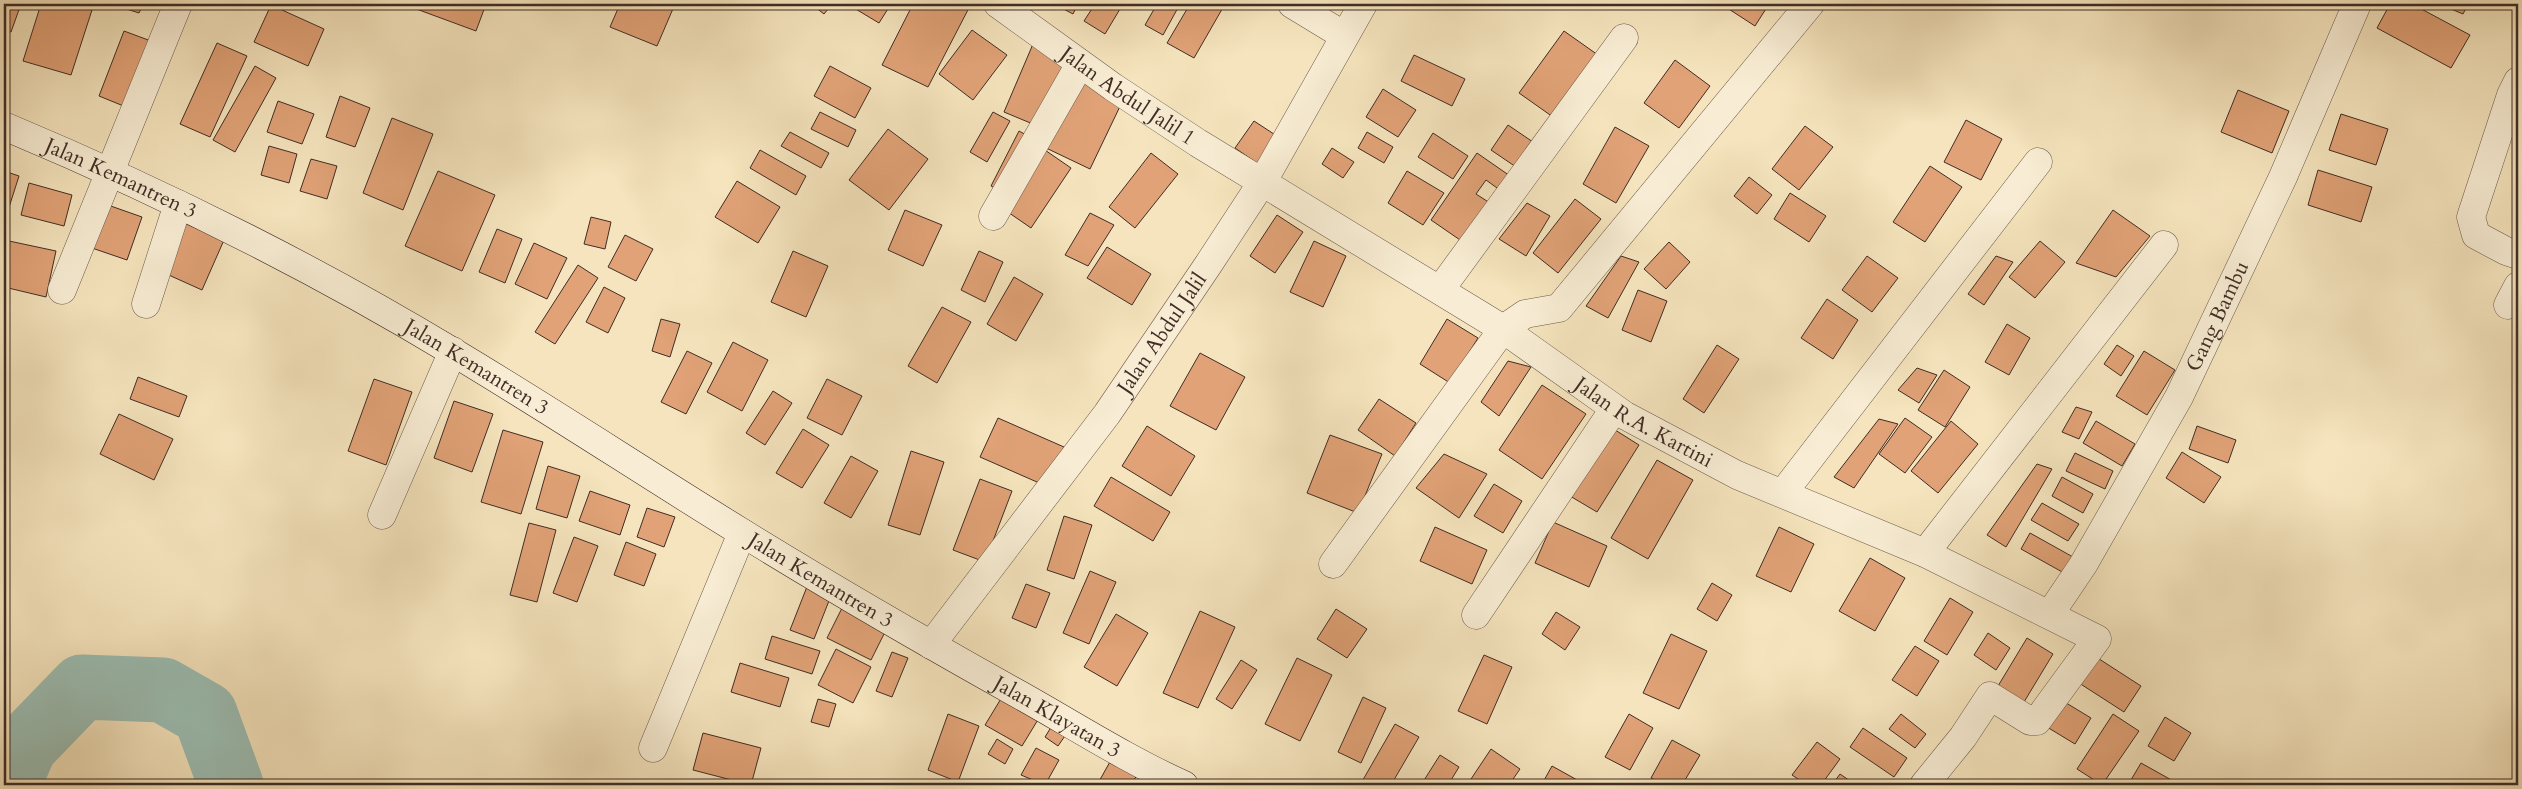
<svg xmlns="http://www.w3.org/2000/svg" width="2522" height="789" font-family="Cardo,serif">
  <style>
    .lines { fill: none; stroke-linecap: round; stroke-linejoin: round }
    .river { stroke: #9cbeb3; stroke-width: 65 }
    .building { fill: #e0a276; stroke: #402d26 }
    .street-casing { stroke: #6d5b4c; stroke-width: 29 }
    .secondary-casing { stroke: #402d26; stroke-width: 29 }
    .street { stroke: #f8edd4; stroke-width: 28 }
    .secondary { stroke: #f8edd4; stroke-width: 28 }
    .labels { text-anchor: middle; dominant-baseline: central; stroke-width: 4; stroke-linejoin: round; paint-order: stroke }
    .street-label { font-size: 21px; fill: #402d26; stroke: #f8edd4 }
  </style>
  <rect width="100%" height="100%" fill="#f5e4bd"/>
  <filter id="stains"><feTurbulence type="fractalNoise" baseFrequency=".004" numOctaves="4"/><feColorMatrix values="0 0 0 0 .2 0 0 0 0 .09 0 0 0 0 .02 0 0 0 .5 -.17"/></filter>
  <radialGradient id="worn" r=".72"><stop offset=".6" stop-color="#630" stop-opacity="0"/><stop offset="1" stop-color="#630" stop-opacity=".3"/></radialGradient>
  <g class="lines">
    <path class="river" d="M8,785L25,746L82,687L163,690L205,714L231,785"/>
  </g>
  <path class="building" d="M4,4H21L11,32L4,30Z
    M41,4H72L92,10L71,75L23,61Z
    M111,4H143L139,13Z
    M412,4H486L476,31L411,7Z
    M620,4H675L657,46L610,27Z
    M811,4H832L824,14Z
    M857,4H891L879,23L854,8Z
    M913,4H971L928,87L882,65Z
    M1054,4H1078L1073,14Z
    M1095,4H1123L1105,34L1084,21Z
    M1157,4H1180L1163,35L1145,25Z
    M1190,4H1225L1194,58L1167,43Z
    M1721,4H1769L1755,26Z
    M2390,4H2412L2470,35L2451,68L2377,28Z
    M2439,4H2468L2463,14Z
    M271,5L324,29L308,66L254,42Z
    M972,30L1007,55L973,100L939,74Z
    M124,31L151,41L126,107L99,96Z
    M1564,31L1598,55L1553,117L1519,93Z
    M217,43L247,56L210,137L180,124Z
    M1033,44L1068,59L1040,127L1004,112Z
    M1414,55L1465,79L1452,106L1401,81Z
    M1675,60L1710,86L1679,128L1644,103Z
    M255,66L276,78L235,152L213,140Z
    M830,66L871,88L855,118L814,96Z
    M1080,78L1124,98L1090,169L1046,148Z
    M1383,89L1416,110L1398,137L1366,117Z
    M2238,90L2289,111L2272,153L2221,132Z
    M340,96L370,108L355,147L326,137Z
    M278,101L314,114L302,144L267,132Z
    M820,112L856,130L848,147L811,129Z
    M993,112L1010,121L987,162L970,152Z
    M2341,114L2388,129L2376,165L2329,150Z
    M392,118L433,134L403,210L363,193Z
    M1966,120L2002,139L1981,180L1944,162Z
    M1254,121L1280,138L1261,166L1235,148Z
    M1508,125L1533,142L1516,167L1491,150Z
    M1805,126L1833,147L1799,190L1772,169Z
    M1615,127L1649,146L1616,203L1583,184Z
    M888,129L928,159L889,210L849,180Z
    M1019,131L1030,137L1002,192L991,186Z
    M790,132L829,153L821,168L781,146Z
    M1367,132L1393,147L1384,163L1358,148Z
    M1433,133L1468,156L1453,179L1418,157Z
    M269,146L297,154L289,183L261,175Z
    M1042,148L1071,168L1031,228L1002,208Z
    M1332,148L1354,162L1343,178L1322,164Z
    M760,150L806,176L796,195L750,168Z
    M1151,153L1178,174L1135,228L1109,207Z
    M1477,153L1513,178L1504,193L1486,180L1476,194L1490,203L1463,242L1431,220Z
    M311,159L337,166L327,199L300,191Z
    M1930,166L1962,187L1925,242L1893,222Z
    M2318,170L2372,187L2361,222L2308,205Z
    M4,171L19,176L4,223Z
    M438,171L495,195L462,271L405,246Z
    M1407,171L1444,193L1423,225L1388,203Z
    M1749,177L1772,195L1757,214L1734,196Z
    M737,181L780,207L758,243L715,217Z
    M29,183L72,195L64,226L21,215Z
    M1790,193L1826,216L1809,242L1774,219Z
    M1575,199L1601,219L1558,273L1533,253Z
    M1527,203L1550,216L1526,256L1499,239Z
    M105,204L142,217L127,260L89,247Z
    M905,210L942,225L923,266L888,250Z
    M2113,210L2150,236L2116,277L2076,263Z
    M1090,213L1114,225L1088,266L1065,255Z
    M1277,215L1303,232L1275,273L1250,256Z
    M591,217L611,222L605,249L584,244Z
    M184,223L224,240L202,290L162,272Z
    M497,229L522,239L505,283L479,272Z
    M625,235L653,249L636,281L608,267Z
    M9,241L56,251L46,297L4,287V263Z
    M1314,241L1346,256L1323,307L1290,292Z
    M2040,241L2065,262L2035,298L2009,277Z
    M1669,242L1690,262L1666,289L1644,269Z
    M534,243L567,258L547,299L515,284Z
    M1107,247L1151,274L1132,305L1087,278Z
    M793,251L828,266L806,317L771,302Z
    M979,251L1003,262L985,302L961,290Z
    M1621,256L1639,262L1608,318L1586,306Z
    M1867,256L1898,278L1872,312L1842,290Z
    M1996,256L2013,262L1984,305L1968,294Z
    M578,265L598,278L555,344L535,332Z
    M1014,277L1043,294L1016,341L987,324Z
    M604,287L625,298L608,333L586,322Z
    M1638,290L1667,301L1651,342L1622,330Z
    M1827,299L1858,320L1833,359L1801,338Z
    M942,307L971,322L937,383L908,366Z
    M661,319L680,324L670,357L652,351Z
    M1447,319L1478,338L1450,383L1420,364Z
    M2007,324L2030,338L2009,375L1985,362Z
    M733,342L768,360L742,411L707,392Z
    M1717,345L1739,359L1704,413L1683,399Z
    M2117,345L2134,356L2121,376L2104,364Z
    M687,351L712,363L686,414L661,402Z
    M2144,351L2175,370L2147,415L2116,396Z
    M1200,353L1245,377L1216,430L1170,406Z
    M1508,361L1531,367L1499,416L1481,402Z
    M1917,368L1937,375L1919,403L1898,390Z
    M1944,370L1970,387L1945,427L1918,410Z
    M138,377L187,396L179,417L130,399Z
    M374,379L412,392L386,465L348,451Z
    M827,379L862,396L842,435L807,418Z
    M1542,385L1586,414L1542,479L1499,450Z
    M773,391L792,403L765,445L746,433Z
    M1379,399L1416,423L1395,456L1358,430Z
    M454,401L493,414L472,472L434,458Z
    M2076,407L2092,412L2079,439L2062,432Z
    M119,414L173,439L154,480L100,454Z
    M998,418L1064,447L1046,486L980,457Z
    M1905,418L1932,437L1905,473L1879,454Z
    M1879,419L1898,424L1854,488L1834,477Z
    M1951,421L1978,444L1938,493L1911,471Z
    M2096,421L2135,444L2122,466L2083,443Z
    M1147,426L1195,456L1171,496L1122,466Z
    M2197,426L2236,440L2228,463L2189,449Z
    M1612,428L1639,445L1597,512L1570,496Z
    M803,429L829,445L802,488L776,473Z
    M503,430L543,442L521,514L481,502Z
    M1330,435L1382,454L1358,513L1307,493Z
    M911,451L944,462L920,535L888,525Z
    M2182,452L2221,477L2204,503L2166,478Z
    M2075,453L2113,471L2105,489L2066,471Z
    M1444,454L1487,474L1459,518L1416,488Z
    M851,456L878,471L851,518L824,503Z
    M1657,460L1693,480L1648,559L1611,538Z
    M2037,464L2052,469L2006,547L1987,535Z
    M548,466L580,476L567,518L536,509Z
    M1111,477L1170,512L1153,541L1094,506Z
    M2062,477L2093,494L2083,513L2052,496Z
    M980,479L1012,491L985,562L953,550Z
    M1494,484L1522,501L1503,533L1474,516Z
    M590,491L630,505L620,535L579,521Z
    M2042,503L2079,524L2068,541L2031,520Z
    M647,508L675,517L664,547L637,537Z
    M1064,516L1092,525L1074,579L1047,570Z
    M1553,522L1607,546L1589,587L1535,563Z
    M529,523L556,530L537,602L510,595Z
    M1435,527L1487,550L1472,584L1420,561Z
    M1779,527L1814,544L1791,592L1756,576Z
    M2030,533L2073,557L2064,573L2021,549Z
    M574,537L598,546L577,602L553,593Z
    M626,542L656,554L644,586L614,575Z
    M1870,558L1905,578L1875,631L1839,611Z
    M1090,571L1116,582L1089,644L1063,633Z
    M810,579L834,588L814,639L790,630Z
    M1712,583L1732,595L1717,621L1697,609Z
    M1026,584L1050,593L1036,628L1012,618Z
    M1950,598L1973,612L1947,655L1924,641Z
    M845,602L889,624L871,660L827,638Z
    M1336,609L1367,629L1347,658L1317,639Z
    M1200,611L1235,627L1198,708L1163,693Z
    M1556,612L1580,627L1565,650L1542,634Z
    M1116,614L1148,633L1117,686L1084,667Z
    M1988,633L2010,648L1996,670L1974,655Z
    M1671,634L1707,651L1679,709L1643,693Z
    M772,636L820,651L812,674L765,659Z
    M2027,638L2053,654L2021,707L1995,691Z
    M1915,646L1939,661L1917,696L1892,680Z
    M836,649L871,667L853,703L818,685Z
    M892,652L908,658L892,697L876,691Z
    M1484,655L1512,667L1487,724L1458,711Z
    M2093,655L2141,686L2124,712L2076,681Z
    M1297,658L1332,675L1300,741L1265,724Z
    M1241,660L1257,670L1232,709L1216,699Z
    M740,663L789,678L780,707L731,692Z
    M1002,697L1039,718L1022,746L985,725Z
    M1363,697L1386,708L1361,763L1338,752Z
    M2058,698L2091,718L2075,744L2042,724Z
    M818,699L836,704L829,727L811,722Z
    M948,714L979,726L958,782L928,770Z
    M1629,714L1653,728L1630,770L1605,757Z
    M1901,714L1926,734L1915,748L1889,729Z
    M2113,714L2139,731L2102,785L2077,769Z
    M2165,717L2191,733L2174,761L2148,746Z
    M1053,724L1067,733L1058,746L1045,737Z
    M1395,724L1419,737L1391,785H1360Z
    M1863,728L1907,758L1894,777L1850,747Z
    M703,733L761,748L751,785L693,770Z
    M997,739L1013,749L1005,764L988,754Z
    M1672,740L1700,755L1682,785H1665L1651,778Z
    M1817,742L1840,759L1821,785H1807L1792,775Z
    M1036,748L1059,760L1045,785L1021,775Z
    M1491,749L1520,769L1509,785H1467Z
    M1440,755L1459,767L1448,785H1421Z
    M1111,760L1137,775L1131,785H1097Z
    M2141,763L2175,782L2173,785H2128Z
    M1552,766L1579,781L1576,785L1542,784Z
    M1840,774L1856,785H1832Z"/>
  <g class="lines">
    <defs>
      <g id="street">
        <path id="s1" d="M998,4L1113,87L1198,143L1503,329L1624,415L1737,475L1925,553L2097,639L2037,721H2030L1990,696L1963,737L1924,785"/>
        <path d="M1292,4L1343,35"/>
        <path d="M2518,81L2511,95L2471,217L2476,235L2506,251L2518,255"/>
        <path d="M993,216L1080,64"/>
        <path d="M62,290L178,4"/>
        <path d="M1440,290L1624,38"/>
        <path d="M146,304L178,204"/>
        <path d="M2508,305L2518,286"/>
        <path d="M1783,493L2038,162"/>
        <path d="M382,515L453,351"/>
        <path d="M1925,553L2164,245"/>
        <path d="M1333,564L1503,329L1525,314L1559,308L1810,4"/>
        <path id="s2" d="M2050,614L2083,565L2179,397L2283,177L2357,4"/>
        <path d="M1476,615L1614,409"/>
        <path id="s3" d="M931,645L1107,414L1208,265L1263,181L1363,4"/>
        <path d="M653,748L742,533"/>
      </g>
      <g id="secondary">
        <path id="s4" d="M4,126C159,191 309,265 453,352C550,410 645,473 741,532C830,587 920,639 1011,690C1069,722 1124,758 1184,785"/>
      </g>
    </defs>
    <use href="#street" class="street-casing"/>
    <use href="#secondary" class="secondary-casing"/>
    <use href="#street" class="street"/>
    <use href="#secondary" class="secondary"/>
  </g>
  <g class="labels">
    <g class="street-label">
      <text stroke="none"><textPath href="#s1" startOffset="159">Jalan Abdul Jalil 1</textPath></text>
      <text stroke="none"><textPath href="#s4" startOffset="128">Jalan Kemantren 3</textPath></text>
      <text stroke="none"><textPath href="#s2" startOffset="342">Gang Bambu</textPath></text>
      <text stroke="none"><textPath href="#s3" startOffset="388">Jalan Abdul Jalil</textPath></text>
      <text stroke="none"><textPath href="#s4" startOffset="531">Jalan Kemantren 3</textPath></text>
      <text stroke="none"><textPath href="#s1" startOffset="770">Jalan R.A. Kartini</textPath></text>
      <text stroke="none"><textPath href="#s4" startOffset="936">Jalan Kemantren 3</textPath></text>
      <text stroke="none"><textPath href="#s4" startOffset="1209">Jalan Klayatan 3</textPath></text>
    </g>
  </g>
  <rect width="2522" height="789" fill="none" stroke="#f5e4bd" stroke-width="20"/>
  <rect x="5" y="5" width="2512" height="779" fill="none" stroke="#402d26" stroke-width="2.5"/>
  <rect x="10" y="10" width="2502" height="769" fill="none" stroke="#402d26"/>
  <rect width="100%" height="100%" filter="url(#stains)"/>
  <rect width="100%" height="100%" fill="url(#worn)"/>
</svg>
